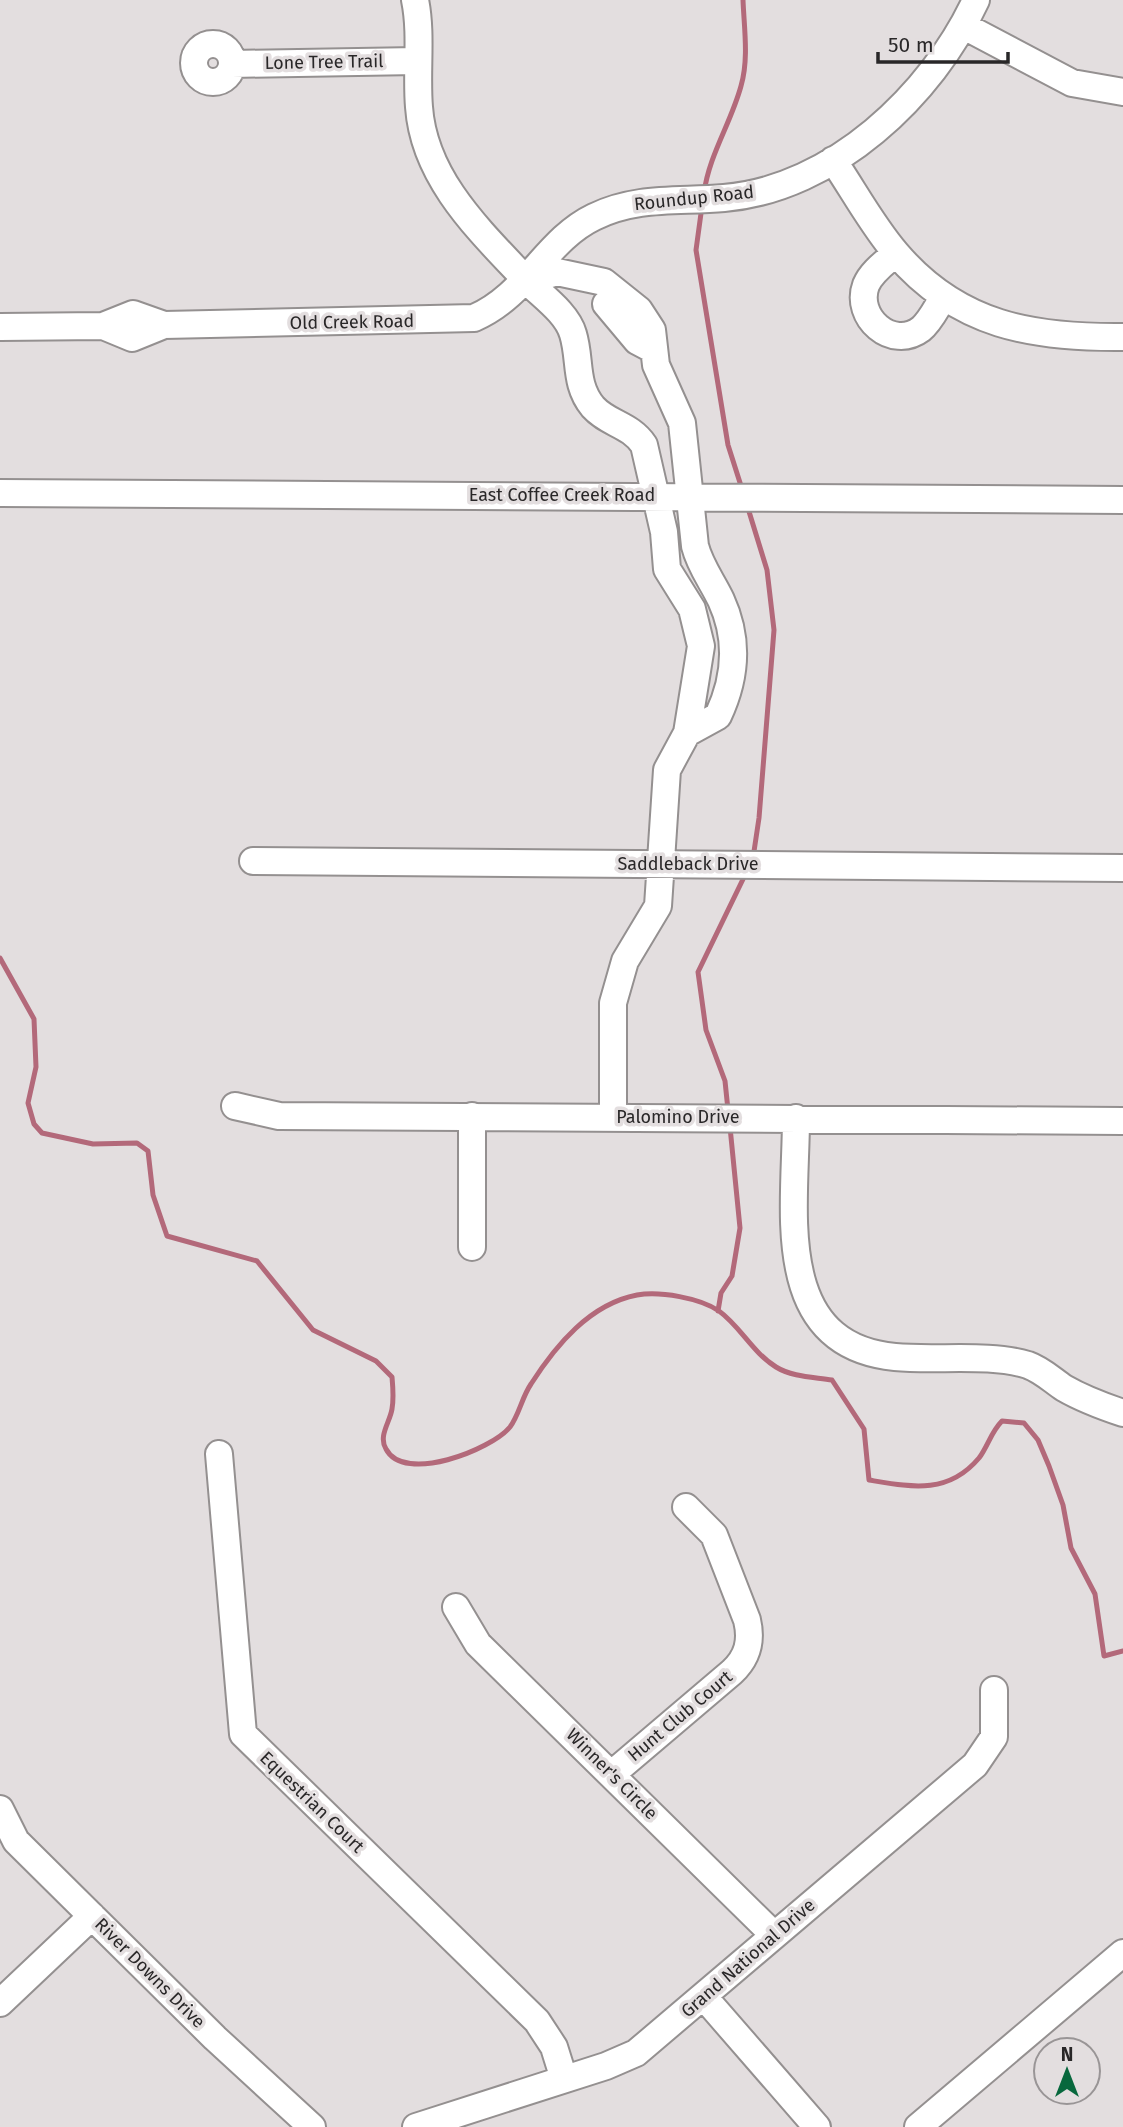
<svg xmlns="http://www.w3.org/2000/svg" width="1123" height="2127" font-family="'Fira Sans',sans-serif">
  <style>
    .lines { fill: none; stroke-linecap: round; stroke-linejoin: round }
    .stream { stroke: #b3697a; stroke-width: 5 }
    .minor-casing { stroke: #949090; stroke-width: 30 }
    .minor { stroke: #fff; stroke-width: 26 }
    .labels { text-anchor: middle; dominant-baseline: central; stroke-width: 7; stroke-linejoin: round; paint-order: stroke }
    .street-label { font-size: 18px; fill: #292728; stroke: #e3dedf }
  </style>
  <rect width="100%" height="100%" fill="#e3dedf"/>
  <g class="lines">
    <path class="stream" d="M704,193C709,155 731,123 741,86C749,59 744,27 743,0
      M702,206L696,250L728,445L742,489
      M747,505L767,570L774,630L759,818L753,858
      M0,958L34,1019L36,1067L28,1103L34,1124L42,1133L93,1144L137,1143L148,1151L153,1195L167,1236L257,1261L313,1330L376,1361L392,1377C393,1388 394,1398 392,1409C390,1422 378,1436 386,1449C404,1484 491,1450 510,1427C519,1415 522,1397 531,1384C556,1345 590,1304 637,1295C660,1291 700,1298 719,1311C740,1326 753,1353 776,1367C792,1377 814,1377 832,1380L864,1429L869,1480C911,1487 948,1495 979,1458C988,1446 991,1432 1002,1421L1024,1423L1038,1440L1049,1466L1063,1505L1071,1548L1095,1594L1104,1656L1123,1651
      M728,1110L725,1081L706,1030L698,972L746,873
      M718,1311L721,1293L732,1276L740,1228L730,1127"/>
    <defs>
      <path id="minor" d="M415,0C422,34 416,72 419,107C424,179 480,231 527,281
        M964,26L1072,83L1123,92
        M194 63a19 19 0 1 1 38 0a19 19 0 1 1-38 0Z
        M232,64L417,61
        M833,160C854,191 872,225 896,253C958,326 1033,338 1123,337
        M896,253C886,262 872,271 866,285C854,317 892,351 921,329C930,322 937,307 943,298
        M606,304L637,341L654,350
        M103,326L132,338L164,325
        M0,327L103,326L133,314L164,325L474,318C527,295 546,240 594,217C637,196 678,202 724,198C833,189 932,95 976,0
        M0,493L1123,500
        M253,861L1123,868
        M235,1106L279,1116L1123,1121
        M613,1117V1003L625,961L658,906L667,770L687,733L701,646L692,609L667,569L664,532L644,445C630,424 608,424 593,407C574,384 581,360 573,334C567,313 542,296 527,281L557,272L604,282L639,310L652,330L656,365L682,423L695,546C700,566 712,581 721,600C739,639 736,678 718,716L687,733
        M796,1118C796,1208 770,1345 895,1357C936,1361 989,1353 1028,1365C1042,1370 1052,1380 1064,1388C1083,1399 1102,1406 1123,1413
        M472,1247V1116
        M219,1454L243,1734L537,2021L554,2047L564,2079
        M456,1607L478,1644L774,1935
        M612,1774L732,1672C748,1657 752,1641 747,1620L714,1535L686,1507
        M0,1809L16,1841L215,2038L312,2127
        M704,1997L817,2127
        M0,2003L92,1916
        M416,2127L606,2066L636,2053L975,1765L994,1737V1690
        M918,2127L1123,1953"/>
    </defs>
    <use href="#minor" class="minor-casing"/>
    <use href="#minor" class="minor"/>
  </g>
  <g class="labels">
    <g class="street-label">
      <text transform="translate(324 62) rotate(-1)">Lone Tree Trail</text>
      <text transform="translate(694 198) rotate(-6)">Roundup Road</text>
      <text transform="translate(352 322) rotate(-1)">Old Creek Road</text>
      <text x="562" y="495">East Coffee Creek Road</text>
      <text x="688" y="864">Saddleback Drive</text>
      <text x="678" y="1117">Palomino Drive</text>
      <text transform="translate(680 1716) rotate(-40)">Hunt Club Court</text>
      <text transform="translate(612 1774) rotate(45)">Winner's Circle</text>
      <text transform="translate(312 1802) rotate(44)">Equestrian Court</text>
      <text transform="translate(748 1958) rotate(-41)">Grand National Drive</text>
      <text transform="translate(150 1973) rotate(45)">River Downs Drive</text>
    </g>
  </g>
  <g transform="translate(1067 2071)"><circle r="33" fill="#e3dedf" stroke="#999596" stroke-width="2"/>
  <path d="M0-5L12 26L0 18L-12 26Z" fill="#08683d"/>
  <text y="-10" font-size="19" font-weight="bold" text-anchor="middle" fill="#292728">N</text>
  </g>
  <path d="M878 52v10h130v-10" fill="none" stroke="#292728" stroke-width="3.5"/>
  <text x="888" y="52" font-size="21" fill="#292728" stroke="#e3dedf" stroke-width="5" paint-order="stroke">50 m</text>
</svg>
